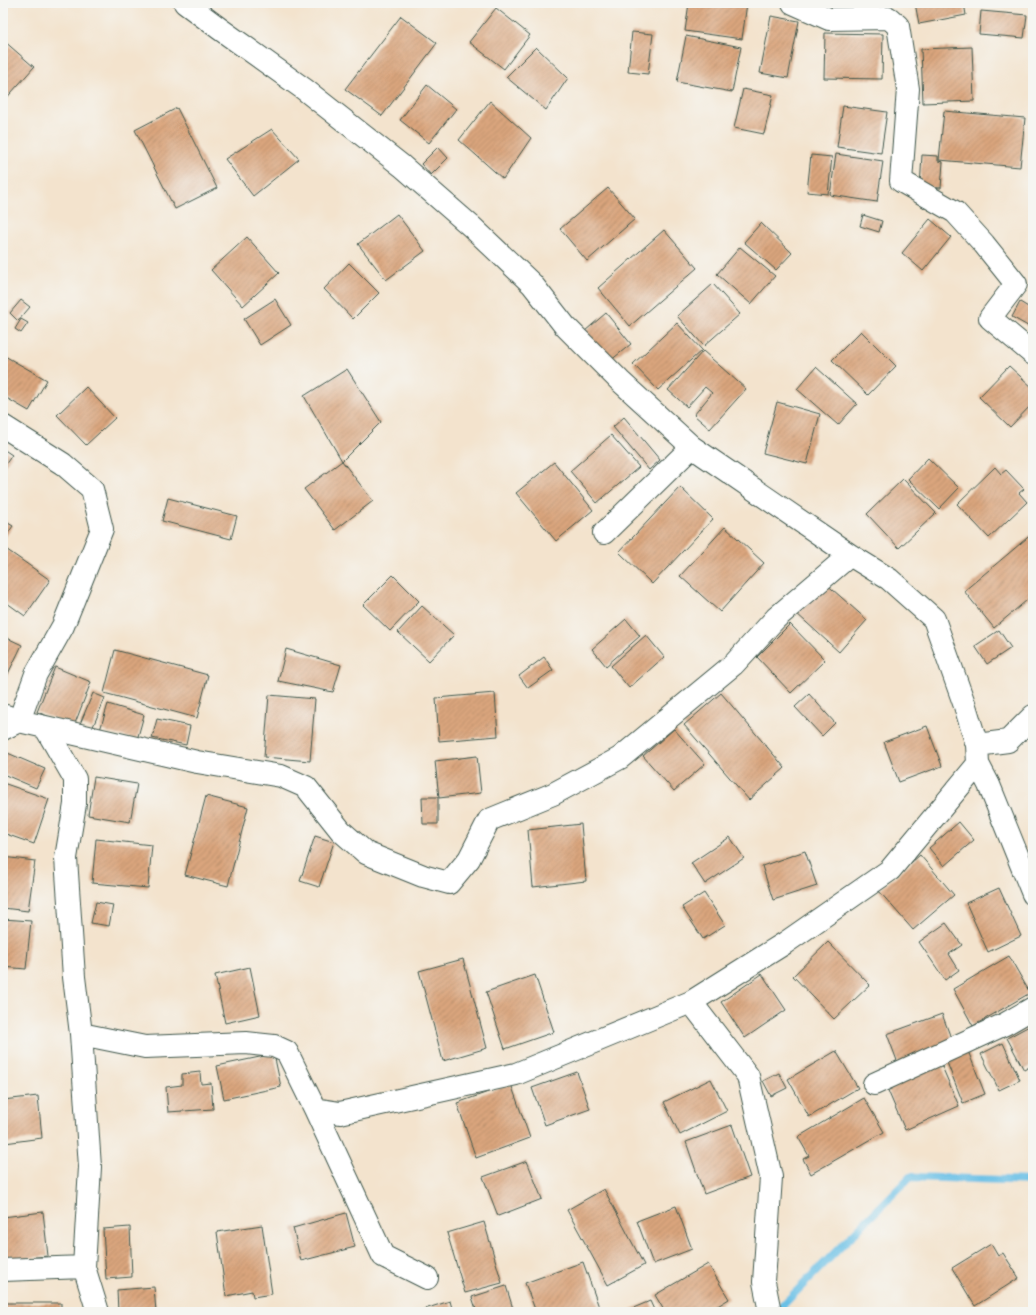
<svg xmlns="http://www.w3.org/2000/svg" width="1036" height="1315" font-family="'Playpen Sans',sans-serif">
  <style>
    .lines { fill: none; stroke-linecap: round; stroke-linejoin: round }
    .stream { stroke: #69c0e6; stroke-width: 8 }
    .building { fill: url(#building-hatch) }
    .street-casing { stroke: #3f564b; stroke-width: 24 }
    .street { stroke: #fff; stroke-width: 22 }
  </style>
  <defs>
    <pattern id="building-hatch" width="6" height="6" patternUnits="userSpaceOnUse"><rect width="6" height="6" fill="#daa57d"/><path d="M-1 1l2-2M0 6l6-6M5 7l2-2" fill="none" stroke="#b08867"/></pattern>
  </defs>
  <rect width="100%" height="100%" fill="#f6f6f2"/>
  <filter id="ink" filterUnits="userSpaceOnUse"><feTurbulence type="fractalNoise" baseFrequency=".025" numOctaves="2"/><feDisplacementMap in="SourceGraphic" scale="8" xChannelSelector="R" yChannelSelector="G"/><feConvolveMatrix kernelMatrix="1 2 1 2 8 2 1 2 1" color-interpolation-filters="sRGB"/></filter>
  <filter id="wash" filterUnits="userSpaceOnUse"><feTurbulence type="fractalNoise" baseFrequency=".012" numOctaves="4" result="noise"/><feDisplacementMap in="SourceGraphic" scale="16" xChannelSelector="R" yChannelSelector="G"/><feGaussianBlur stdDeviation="0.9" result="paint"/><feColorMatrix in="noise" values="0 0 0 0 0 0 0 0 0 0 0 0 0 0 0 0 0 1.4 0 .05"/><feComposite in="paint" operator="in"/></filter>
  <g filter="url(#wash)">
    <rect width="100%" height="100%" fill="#f3e3cd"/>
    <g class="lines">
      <path class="stream" d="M776,1312L910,1177L1033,1181"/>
    </g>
    <g id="blocks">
      <path class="building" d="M689,3H747L742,39L685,31Z
        M915,3H964L966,15L919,24Z
        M496,8L530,35L504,69L469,42Z
        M981,11L1027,15L1024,38L979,34Z
        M401,16L437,43L382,116L345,89Z
        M771,16L799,21L788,78L760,73Z
        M632,32L653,34L648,74L628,72Z
        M825,33L883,34L882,79L824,78Z
        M686,36L741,47L732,92L677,82Z
        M3,40L34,67L3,102Z
        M536,47L568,78L546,110L506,77Z
        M972,47L974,101L923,103L921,49Z
        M427,85L456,109L429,143L400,120Z
        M743,89L773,95L764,134L734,128Z
        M490,101L531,138L503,179L459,140Z
        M843,106L887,112L881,153L837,147Z
        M177,108L217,188L175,209L135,130Z
        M944,111L1025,118L1020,167L939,160Z
        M272,129L299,159L253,196L225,159Z
        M438,147L448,158L431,175L421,164Z
        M836,154L883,161L877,202L830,195Z
        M811,155L832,157L828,194L807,192Z
        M922,155L938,156V161L943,162L941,188L920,187Z
        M608,188L635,219L587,261L560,229Z
        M397,214L425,251L386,280L358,244Z
        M863,215L882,221L879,232L860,226Z
        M930,219L951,237L923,271L902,253Z
        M761,223L792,253L776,270L744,242Z
        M664,230L697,268L630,326L598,288Z
        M247,237L279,273L243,306L211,270Z
        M740,247L775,276L751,304L717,274Z
        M349,263L379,293L353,319L324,289Z
        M713,284L740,314L704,346L677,316Z
        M275,299L291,325L260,345L244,319Z
        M21,300L30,307L18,321L10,313Z
        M1020,302L1033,310V329L1012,317Z
        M606,313L631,344L610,361L585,331Z
        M21,319L28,323L21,333L15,329Z
        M677,323L702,350L658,390L633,364Z
        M861,331L896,366L868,395L832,360Z
        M703,351L746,389L710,429L694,415L712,393L705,387L687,407L668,390Z
        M3,355L47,380L29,411L3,396Z
        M1009,366L1033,388V403L1010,427L979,397Z
        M816,367L857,404L838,425L797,389Z
        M347,369L381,422L342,461L304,396Z
        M86,387L115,418L86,445L57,415Z
        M777,402L820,414L807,464L763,453Z
        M624,417L660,460L649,470L613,427Z
        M611,435L639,467L597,503L570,471Z
        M3,449L12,455L3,468Z
        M928,458L959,488L939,509L908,479Z
        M342,461L373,501L335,530L304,489Z
        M554,462L593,510L556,541L516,493Z
        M995,467L1001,474L1006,470L1024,489L1019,493L1027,502L989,538L957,504Z
        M903,479L936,513L899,548L867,514Z
        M680,487L713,519L652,584L619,552Z
        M168,498L237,516L231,539L162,521Z
        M3,520L13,526L3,540Z
        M725,527L764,563L720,612L680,576Z
        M1033,533V595L994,628L964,591Z
        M3,547L50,580L25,616L3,600Z
        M393,575L419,601L390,631L363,605Z
        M824,582L867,620L839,652L796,613Z
        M422,606L454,635L429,661L398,632Z
        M626,619L640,636L606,666L592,649Z
        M790,624L825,660L791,693L757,657Z
        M999,630L1011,648L987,664L975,646Z
        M646,635L664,657L629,688L611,666Z
        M3,636L22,645L3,684Z
        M286,649L341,665L333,692L278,681Z
        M115,650L208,675L197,718L104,693Z
        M544,657L553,670L528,688L519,676Z
        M55,667L91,682L74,726L37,712Z
        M93,693L105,698L92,729L80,724Z
        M495,693L498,736L439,741L436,698Z
        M721,693L785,768L749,800L684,725Z
        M809,694L835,723L822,736L795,707Z
        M269,695L315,699L310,761L264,757Z
        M108,704L144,715L137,740L100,730Z
        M157,719L190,726L186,745L152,738Z
        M927,726L942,766L899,782L884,742Z
        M674,729L705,764L674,791L643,756Z
        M3,751L45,769L36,788L3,774Z
        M477,756L481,793L439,798L435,761Z
        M94,777L137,784L130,822L88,815Z
        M3,783L49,799L34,844L3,833Z
        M206,796L248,807L228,886L185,875Z
        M422,797H438V824H423Z
        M959,822L974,840L944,866L929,848Z
        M581,824L586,881L533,887L528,830Z
        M315,836L334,842L319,887L300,881Z
        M730,837L744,858L705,884L691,863Z
        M96,839L152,845L148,888L92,883Z
        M805,851L817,886L773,900L762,866Z
        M920,855L954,895L913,930L879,891Z
        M3,857L35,861L28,911L3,908Z
        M999,888L1021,936L988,952L966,903Z
        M704,893L725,925L703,939L682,907Z
        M96,902L113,905L109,926L91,923Z
        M3,919L31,921L26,969L3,967Z
        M946,923L962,945L949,954L959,970L945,980L919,942Z
        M828,942L870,985L834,1019L793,976Z
        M1009,956L1030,993L973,1026L953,989Z
        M463,959L487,1048L443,1061L419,971Z
        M250,967L260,1015L225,1023L215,975Z
        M762,974L786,1010L745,1038L721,1002Z
        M535,975L554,1032L505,1049L486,992Z
        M942,1014L954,1046L899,1066L887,1034Z
        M1033,1024V1065L1024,1070L1007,1038Z
        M1003,1043L1020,1080L999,1090L981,1054Z
        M836,1051L858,1088L809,1117L788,1079Z
        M968,1051L985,1094L963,1103L946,1060Z
        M274,1054L281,1087L224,1099L217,1066Z
        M940,1062L959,1106L905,1130L886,1086Z
        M200,1072L201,1084L211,1083L213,1109L168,1112L166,1087L182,1085V1074Z
        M577,1072L590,1109L545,1125L532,1088Z
        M779,1073L787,1088L771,1096L763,1081Z
        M711,1079L727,1111L680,1135L664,1102Z
        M511,1084L530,1138L476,1158L457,1103Z
        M38,1096L42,1138L5,1143L3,1123V1100Z
        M864,1098L884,1132L811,1174L803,1159L809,1156L798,1137Z
        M732,1125L750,1177L704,1194L686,1142Z
        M527,1161L542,1199L498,1216L483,1177Z
        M604,1189L644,1265L608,1285L567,1210Z
        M676,1206L692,1249L653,1264L637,1221Z
        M43,1212L48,1256L3,1260V1217Z
        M346,1213L355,1247L301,1261L293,1228Z
        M484,1222L502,1283L465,1293L447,1233Z
        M262,1225L272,1294L253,1297L252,1291L226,1296L217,1232Z
        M130,1227L132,1277L106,1279L103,1229Z
        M991,1244L998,1256L1003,1253L1019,1278L975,1306L952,1268Z
        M583,1262L600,1310L594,1312H536L525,1283Z
        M708,1264L729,1299L708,1312H665L655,1295Z
        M506,1286L514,1312H477L472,1297Z
        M154,1287L156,1312H118L117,1290Z
        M450,1301L453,1312H415Z
        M650,1301L655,1312H632L631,1309Z
        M3,1303H61V1312H3Z"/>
    </g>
  </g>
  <g filter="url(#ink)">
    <use href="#blocks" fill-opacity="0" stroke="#3f564b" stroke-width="1"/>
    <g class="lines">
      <defs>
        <path id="street" d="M185,3L220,29L304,89L402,166L472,227L532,284L565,326L620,381L692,447L850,555L889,579L934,619L965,706L977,745L978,764L989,785L1033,894
          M793,3L829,19L889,18L898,26L908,89L901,181L955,212L984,244L1016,284L990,318L1033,354
          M3,426L63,464L92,489L102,529L63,626L36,674L19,721L6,716
          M604,533L692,447
          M45,727L75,779V804L66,858L74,977L81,1034L90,1167L84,1267L98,1312
          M3,729L19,721L197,762L281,776L306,787L341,831L366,853L423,876L449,883L469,859L489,820L553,794L620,758L734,664L776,618L850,555
          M977,745L1008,741L1033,716
          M691,1002L748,1076L771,1177L764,1282L770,1312
          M81,1034L145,1047L246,1043L274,1046L287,1052L315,1109L340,1113L516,1074L691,1002L785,943L890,870L978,764
          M874,1084L1005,1024L1033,1008
          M315,1109L383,1256L427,1278
          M3,1270L84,1267"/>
      </defs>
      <use href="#street" class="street-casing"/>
      <use href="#street" class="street"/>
    </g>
  </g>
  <rect width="1036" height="1315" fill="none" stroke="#f6f6f2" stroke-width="16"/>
</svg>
